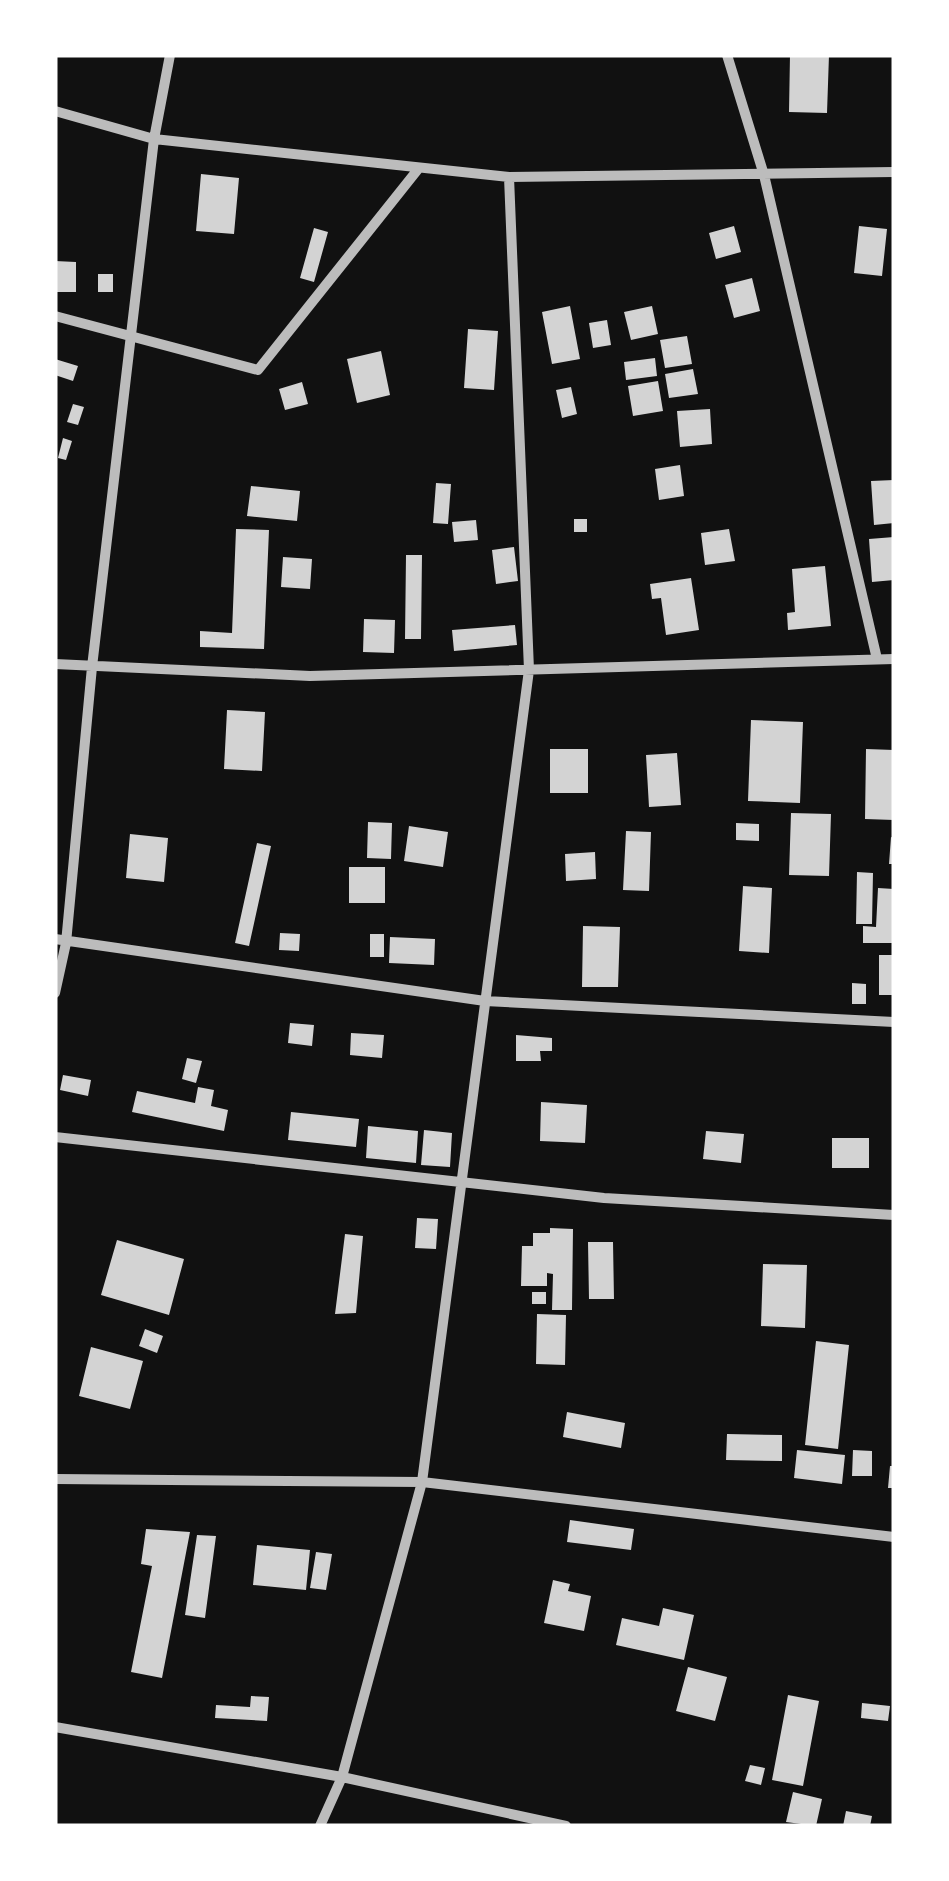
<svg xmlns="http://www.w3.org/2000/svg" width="949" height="1881" font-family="'DejaVu Sans',sans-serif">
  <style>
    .building { fill: #d3d3d3 }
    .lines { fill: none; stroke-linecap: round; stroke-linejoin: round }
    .minor { stroke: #bcbcbc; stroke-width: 10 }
  </style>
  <rect width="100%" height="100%" fill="#111"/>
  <path class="building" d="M790,55H829L827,113L789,112Z
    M201,174L239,178L234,234L196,231Z
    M734,226L741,252L716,259L709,233Z
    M859,226L887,229L882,276L854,273Z
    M314,228L328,232L314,282L300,278Z
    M55,261L76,262V292H55Z
    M98,274H113V292H98Z
    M752,278L760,311L734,318L725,285Z
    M570,306L580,359L552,364L542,312Z
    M652,306L658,334L631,340L624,312Z
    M607,320L611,345L593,348L589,323Z
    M468,329L498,331L494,390L464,388Z
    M687,336L692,364L665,368L660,340Z
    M381,351L390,395L357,403L347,359Z
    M655,358L657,376L626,380L624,362Z
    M55,359L78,366L73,381L55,375Z
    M693,369L698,394L669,398L665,374Z
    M658,381L663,411L633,416L628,386Z
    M302,382L308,404L285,410L279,389Z
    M571,387L577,414L562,418L556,390Z
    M73,404L84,407L78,425L67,422Z
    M710,409L712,444L680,447L677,411Z
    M63,438L72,441L66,460L58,458Z
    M680,465L684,496L659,500L655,469Z
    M894,480V523L874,525L871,481Z
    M436,483L451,484L448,524L433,523Z
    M251,486L300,491L297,521L247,516Z
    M574,519H587V532H574Z
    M476,520L478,540L454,542L452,522Z
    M236,529L269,530L264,649L200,647V631L232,633Z
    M729,529L735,561L705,565L701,533Z
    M894,537V580L872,582L869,539Z
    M514,547L518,581L496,584L492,550Z
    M406,555H422L421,639H405Z
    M283,557L312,559L310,589L281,587Z
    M825,566L831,626L788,630L787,613L795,612L792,569Z
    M691,578L699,630L666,635L661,598L652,599L650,584Z
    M364,619L395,620L394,653L363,652Z
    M515,625L517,645L454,651L452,630Z
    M227,710L265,712L262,771L224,769Z
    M751,720L803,722L800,803L748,801Z
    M550,749H588V793H550Z
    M866,749L894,750V820L865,819Z
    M677,753L681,805L649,807L646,755Z
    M791,813L831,814L829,876L789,875Z
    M368,822L392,823L391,859L367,858Z
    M736,823L759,824V841L736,840Z
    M409,826L448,832L443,867L404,861Z
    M626,831L651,832L649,891L623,890Z
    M130,834L168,838L164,882L126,878Z
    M891,837L894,838V864H889Z
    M257,843L271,846L249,946L235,943Z
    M595,852L596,879L566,881L565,854Z
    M349,867H385V903H349Z
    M857,872L873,873L872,924H856Z
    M743,886L772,888L769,953L739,951Z
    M878,888L894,889V943H863V926L876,927Z
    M583,926L620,927L618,987H582Z
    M280,933L300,934L299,951L279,950Z
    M370,934H384V957H370Z
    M390,937L435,939L434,965L389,963Z
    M879,955H894V995H879Z
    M852,983L866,984V1004H852Z
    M290,1023L314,1025L312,1046L288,1043Z
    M351,1033L384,1035L382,1058L350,1055Z
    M516,1035L552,1038V1051H540L541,1061H516Z
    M187,1058L202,1061L196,1083L182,1079Z
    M63,1075L91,1080L88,1096L60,1090Z
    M198,1087L214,1090L211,1106L228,1110L224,1131L132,1112L137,1091L195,1103Z
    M541,1102L587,1105L585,1143L540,1141Z
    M291,1112L359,1119L356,1147L288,1140Z
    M368,1126L418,1131L416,1163L366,1158Z
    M424,1130L452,1133L450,1167L421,1165Z
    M706,1131L744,1134L741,1163L703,1159Z
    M832,1138H869V1168H832Z
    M417,1218L438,1219L436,1249L415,1248Z
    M550,1228L573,1229L572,1310H552L553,1274L547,1273V1286H521L522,1246H533V1233H550Z
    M345,1234L363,1236L356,1313L335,1314Z
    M117,1240L184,1259L169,1315L101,1295Z
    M588,1242H613L614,1299H589Z
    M763,1264L807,1265L805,1328L761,1326Z
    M532,1292H546V1304H532Z
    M537,1314L566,1315L565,1365L536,1364Z
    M145,1329L163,1336L157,1353L139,1346Z
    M816,1341L849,1345L838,1449L805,1445Z
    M91,1347L143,1361L130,1409L79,1396Z
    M567,1412L625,1423L621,1448L563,1437Z
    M727,1434L782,1435V1461L726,1460Z
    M797,1450L845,1455L842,1484L794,1478Z
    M853,1450L872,1451V1476H852Z
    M890,1466H894V1488H888Z
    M570,1520L634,1529L631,1550L567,1542Z
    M146,1529L190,1532L162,1678L131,1672L152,1566L141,1564Z
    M197,1535L216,1536L205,1618L185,1615Z
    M257,1545L310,1550L306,1590L253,1585Z
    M316,1552L332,1554L326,1590L310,1588Z
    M553,1580L570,1584L568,1591L591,1596L584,1631L544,1623Z
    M663,1608L694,1615L684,1660L616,1645L622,1618L659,1626Z
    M688,1667L727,1677L715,1721L676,1711Z
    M788,1695L819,1701L803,1786L772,1780Z
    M251,1696L269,1697L267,1721L215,1718L216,1705L250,1707Z
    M862,1703L890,1706L888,1721L861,1718Z
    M750,1765L765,1768L761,1785L745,1781Z
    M793,1792L822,1799L816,1826L786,1822Z
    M846,1811L872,1816L870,1826H843Z"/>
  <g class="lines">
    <path class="minor" d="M727,55L764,175L877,659
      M55,111L154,139L509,177L894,172
      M55,316L258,370L419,168
      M55,664L310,676L894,659
      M55,939L485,1001L894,1022
      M55,993L66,943L92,667L154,139L170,55
      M55,1137L604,1198L894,1215
      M55,1479L422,1482L894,1537
      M55,1727L342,1777L566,1826
      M320,1826L342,1777L422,1482L529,670L509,177"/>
  </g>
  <rect width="949" height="1881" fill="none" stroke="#ffffff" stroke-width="115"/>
</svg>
